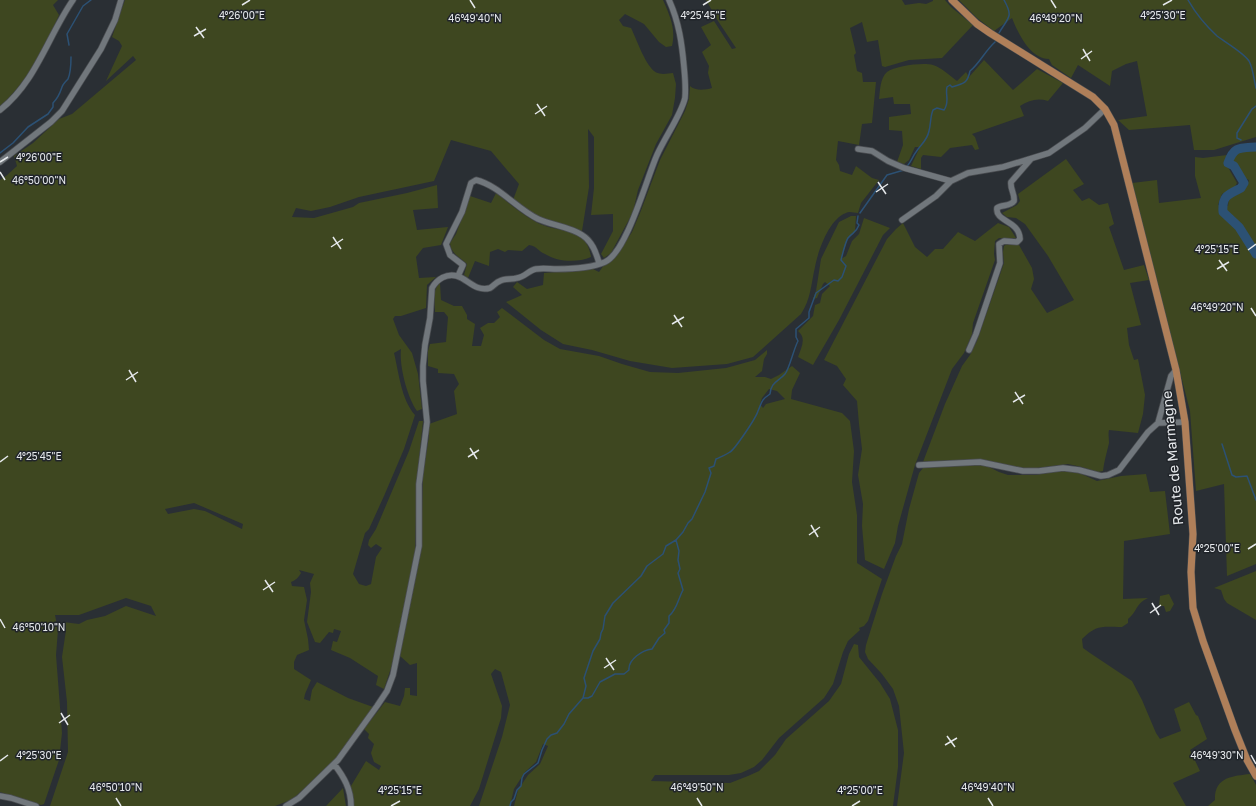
<svg xmlns="http://www.w3.org/2000/svg" width="1256" height="806" font-family="'Golos Text',sans-serif">
  <style>
    .green { fill: #3e4720; fill-rule: evenodd }
    .lines { fill: none; stroke-linecap: round; stroke-linejoin: round }
    .stream { stroke: #2c5174; stroke-width: 1.5 }
    .river { stroke: #2c5174; stroke-width: 9 }
    .minor-casing { stroke: #4a4d51; stroke-width: 7 }
    .major-casing { stroke: #4a4d51; stroke-width: 8 }
    .minor { stroke: #71777c; stroke-width: 5.5 }
    .major { stroke: #af7f59; stroke-width: 7 }
    .ticks { fill: none; stroke: #e5e8eb; stroke-width: 1.5 }
    .labels { text-anchor: middle; dominant-baseline: central; stroke-width: 3; stroke-linejoin: round; paint-order: stroke }
    .street-label { font-size: 14px; fill: #e5e8eb; stroke: #21252a }
    .ticks-label { font-size: 10px; text-anchor: middle; fill: #e5e8eb; stroke: #21252a; stroke-width: 3; stroke-linejoin: round; paint-order: stroke }
  </style>
  <rect width="100%" height="100%" fill="#2a2f34"/>
  <path class="green" d="M0,0H58L53,5L59,15C44,48 28,82 0,106Z
    M125,0H663C670,16 676,29 672,46L666,47L659,42L644,24L625,14L619,20L623,26L631,28C637,40 644,62 654,71C659,75 666,74 673,73L676,84L675,98L672,115L656,144L638,190L633,212L611,253L604,258L601,254L613,231V214L591,215L594,188V137L588,129L589,187L582,231L542,218L529,211L513,200L519,184L491,151L451,140L434,181L359,197L330,207L311,211L296,208L292,217L314,218L353,207L359,203L407,193L437,185L438,208L413,210L417,230L448,227L441,245L423,248L416,257L419,278L436,277L427,285L426,308L401,316H395L393,319L399,335L412,353L418,374L422,409L417,411C407,397 399,365 401,349L394,353C399,373 401,399 415,415L404,449L384,496L369,529L365,533L353,574L359,584L366,586L371,584L376,557L382,548L376,544L371,548L368,545L369,540L376,529L409,451L419,421H423L417,479L415,552L401,621L396,653L384,689L376,685L378,676L350,658L331,650L333,641L337,642L341,631L334,629L333,633L329,632L320,643L315,642L307,622L311,592L310,583L314,574L299,570L301,573C298,578 296,580 291,582L292,586L304,587L307,600L304,620L308,639L309,650L297,655L294,662V669L311,680L305,694L304,699L310,701L312,690L317,682L348,698L373,707L334,761L296,796L288,801L275,806H50L68,752L67,702L62,657L66,630L63,622L79,624L87,620L105,616L126,606L156,616L151,606L126,598L79,615H55L58,630L56,655L62,733L59,760L44,804L41,805L0,792V180L6,176L17,166L14,156L33,143L59,119L72,114L136,60L133,56L106,81L122,46L119,41L112,37ZM194,503L243,524L242,529L205,511L194,509L168,514L165,509Z
    M706,0H902L905,5L919,3L926,4L933,1V0H945L951,7L973,25L942,58L909,60L885,67L882,66L878,40L867,42L862,22L850,28L856,53L854,55L857,71L862,73L863,82H876L872,123L862,124L859,145L838,141L836,160L839,165L840,171L852,175L856,166L872,178L879,180L861,203L858,213C854,213 849,211 846,213C829,219 818,251 815,267C811,284 811,299 801,314L753,357L727,364L672,368L630,361L592,350L563,344L541,330L506,302L522,295L513,287L517,282L527,289L543,285L544,273L593,269L599,272L604,265L615,258L632,232L640,213L660,160L685,111L689,99L690,86C695,91 705,90 712,88L708,73L709,66L702,52L711,45L701,27L714,21L732,49L736,48L718,21Z
    M959,0H1256V137L1214,150H1194L1190,125L1129,130L1118,120L1147,116L1137,61L1126,64L1112,71L1110,86L1078,65L1071,78L1052,65L1049,59C1030,59 1018,33 1012,18L994,31L977,18Z
    M984,60L1013,90L1037,69L1063,83L1048,101C1038,98 1029,100 1020,106L1024,116L972,134L975,137L979,149L975,150L972,145L950,148L941,157L923,155L921,158V169L911,166L920,147H915L909,160L904,164L897,162L903,145L902,131L889,130V117L911,114L910,104H894L893,97L879,99C880,91 880,78 887,72C895,66 923,62 933,65C942,68 950,76 957,81L966,72L969,77Z
    M1256,143V564L1227,576L1224,484L1196,491L1190,411L1132,183L1157,180L1159,203L1201,198L1195,176V157L1203,158L1227,155L1231,150ZM1227,155L1242,177L1249,180C1245,193 1240,193 1229,198L1228,206L1218,205L1222,194L1234,188L1237,183L1229,169L1225,160Z
    M1066,159L1084,184L1073,190L1082,201L1089,198L1099,205L1108,203L1114,224L1109,227L1124,270L1144,265L1149,280L1130,283L1141,325L1127,328L1129,345L1134,360L1138,359L1145,395L1143,414L1138,433L1109,430C1108,434 1109,438 1109,443C1107,452 1104,461 1103,471L1098,472L1082,467L1068,464L1029,469L976,460L934,461L923,462L945,404L962,366L970,355L977,341L1004,263L1003,252L1004,246L1007,244L1019,245L1032,268L1034,279L1031,289L1047,313L1074,300L1048,256L1025,224L1016,218L1007,217L1002,213L1017,205L1020,201L1018,194Z
    M496,193C509,203 521,214 536,222C557,234 587,225 591,257C577,263 558,262 545,254C537,251 539,247 529,245L522,251L508,250L505,252L498,249L490,252L489,266L475,261L468,278L464,275L467,264C460,257 451,254 450,243L456,234L470,196L491,203Z
    M851,216H856L855,231L848,238L841,259L846,256L852,241L859,234L864,218L890,228L883,235L839,320L813,365L798,357C801,348 807,338 798,331L813,316L815,305L820,303L822,294L830,286L825,282L823,284L817,298L813,299L816,291L821,259L839,222Z
    M903,223L915,247L927,257L935,249H943L958,232L975,241L998,223L1009,227L1016,238H999L995,241L994,254L995,260L973,323L972,334L964,353L952,369L915,465L898,526L895,543L884,569L865,560L862,526L863,504L858,475L862,449L859,424L857,401L843,385L846,379L837,366L824,360L887,239L896,229Z
    M440,283L441,300L454,306H462L467,315V319L475,324L472,346H481L484,335L480,328L488,323H494L500,317L497,312L502,308L544,340L560,349L599,356L622,364L650,372L678,373L726,368L755,360L767,350V354L764,359L762,371L755,377H765L771,379L779,375L792,366L800,373L792,390L791,399L842,413L850,421L854,451L852,482L857,515V563L882,579L868,621L864,626L859,628L860,630L848,641L843,652L833,684L824,698L779,738L762,760L754,767L741,773L729,775H655L651,781L730,783L748,776L759,771L775,755L786,739L829,701L841,684L849,654L854,644L858,645L859,657L880,683L890,699L898,730V767L893,806H514L518,790L528,775L540,764L548,746L543,744L536,762L525,772L514,789L510,806H479L502,737L510,705L501,672L495,669L491,674L502,706L501,718L479,789L470,806H354L351,786L366,761L379,770L381,766L374,762L371,753L374,744L368,738L369,734L364,729L385,702L400,706L404,696L405,688H410V695L417,696V663L410,665L400,656L421,552L423,475L429,436V424L457,414L454,391L459,384L454,374L438,373V369L428,366V351L430,344L446,342L448,317L444,312H435C435,303 432,289 440,283ZM769,389L777,391L785,399L766,404L763,408L760,404L762,398Z
    M975,463L985,465L999,472L1008,475H1036L1065,470L1077,472L1097,481L1121,476L1146,474L1150,492L1165,491L1170,534L1124,541L1123,599L1148,598C1135,604 1138,611 1128,619V623L1122,627C1103,627 1097,624 1082,639L1083,648L1090,653L1132,681L1142,700L1156,733L1160,739L1181,731L1174,709L1189,702L1196,715L1198,716L1207,739L1190,750L1200,771L1173,783L1186,806H897L904,753L899,706L893,689L882,674L868,659L865,652L866,645L882,594L896,556L902,544L909,509L919,473L923,468L931,466Z
    M1256,571V620L1227,603L1224,599L1221,590L1214,588Z
    M1169,594L1174,604L1170,611L1166,612L1164,606H1159L1160,596Z
    M1250,774L1256,785V806H1208L1215,800C1214,777 1233,776 1250,774Z
    M343,788L346,806H326Z"/>
  <g class="lines">
    <path class="stream" d="M1188,0C1196,14 1205,25 1217,36C1225,42 1244,53 1249,61C1253,68 1254,80 1256,88
      M999,33C1008,17 1014,18 1004,0
      M69,45L67,34L83,6L91,0
      M1241,140L1237,138V133L1252,109L1256,106
      M1239,148L1242,145
      M0,153L13,143L28,127L48,114L53,107V103C59,97 60,93 62,87C63,84 66,81 68,79C71,72 71,64 71,57
      M906,167C911,163 912,157 916,152C921,144 927,141 929,131C931,124 930,117 933,110L937,108L944,110C950,102 945,95 947,87L950,85L952,87C963,83 967,85 970,71C979,64 985,51 995,42
      M860,213L887,175L904,170
      M1222,444L1232,475L1236,477L1247,476L1256,500
      M583,698H588L592,696L600,682L615,674H624L629,670C628,659 643,650 652,649L659,638L665,633L664,630L669,623V616C677,610 678,599 683,590L678,573L680,569L678,560L679,551L676,540
      M510,806L511,802L514,799L517,790L521,786L522,778L524,774L538,763L542,750L547,739L551,735L557,733L564,724L569,714L583,698L586,686L584,678L593,651L600,639L601,633L603,629L605,616L613,603L641,576L647,566L663,554L666,546L676,540L683,532L688,523L692,519L705,492L711,473L709,468L714,466L716,459C720,457 726,455 730,452C735,449 756,418 758,411C762,402 761,400 770,394C771,382 778,382 785,374C789,370 794,348 798,341L796,337V329L809,318V312L816,293L834,280L838,281L842,277L846,266L841,260C842,256 846,241 848,238C853,232 856,233 859,225L857,223L858,216"/>
    <path class="river" d="M1256,147C1240,148 1234,146 1228,163L1234,166L1244,183L1241,188C1227,195 1222,196 1223,212L1239,227L1256,254"/>
    <defs>
      <path id="minor" d="M0,110C36,82 48,36 73,0
        M858,149L872,151L888,161L904,168L951,181L968,173L1003,167L1049,153L1085,128L1105,109
        M0,162L51,122L62,111L101,49L115,20L121,0
        M902,220L936,196L951,181
        M458,276L463,265L450,255L446,244L462,212L471,183L476,180C498,185 517,209 538,219C551,225 571,227 582,235C592,241 596,252 599,263
        M969,350L976,334L1000,263L999,244L1004,241L1017,242L1020,239C1019,220 995,222 997,208C1002,204 1010,207 1014,201C1015,194 1010,189 1011,182L1031,159
        M1158,423L1171,376L1176,370
        M919,465L980,462L1023,471H1039L1063,468L1079,470L1101,476L1108,475L1119,470L1148,432L1158,423L1185,422
        M334,764C344,777 351,789 351,806
        M0,796L11,798L36,806
        M286,806L299,798L338,760L377,706L387,691L393,675L419,546V484L427,422L423,381V366L425,345L430,318L432,288C437,279 447,273 457,276C468,279 475,292 490,288C494,286 496,282 500,281C505,278 512,280 517,278C525,277 529,270 536,269C543,268 550,269 557,269C572,269 591,268 605,262C627,252 647,177 657,155C665,137 681,115 685,98C686,87 685,78 684,67C682,44 679,22 669,0"/>
      <path id="major" d="M952,0L977,24L990,33L1093,97L1105,109L1114,125L1176,370L1185,422L1193,534L1191,572L1193,608L1203,641L1235,730L1247,760L1256,776"/>
    </defs>
    <use href="#minor" class="minor-casing"/>
    <use href="#major" class="major-casing"/>
    <use href="#minor" class="minor"/>
    <use href="#major" class="major"/>
  </g>
  <path class="ticks" d="M470,0L475,8M1051,0L1056,8M242,5L250,0M703,5L711,0M1163,5L1172,0M196,27L204,38M194,36L206,29M1083,49L1090,61M1081,59L1092,51M537,104L545,116M535,114L547,106M0,162L8,157M0,172L5,180M878,182L886,194M876,192L888,184M333,237L341,249M331,247L343,239M1248,250L1256,244M1219,260L1227,271M1217,269L1229,262M1251,308L1256,316M674,315L682,327M672,324L684,317M129,370L136,382M126,380L138,372M1015,392L1023,404M1013,402L1025,395M470,448L477,459M468,457L479,450M0,462L8,456M811,525L818,537M809,535L820,527M1248,549L1256,544M265,580L273,592M263,590L275,582M1152,603L1159,615M1150,613L1161,605M0,619L5,628M606,658L614,670M604,668L616,660M61,713L68,725M59,723L70,715M947,736L955,747M945,745L957,738M1251,755L1256,764M0,761L8,755M116,798L121,806M697,798L702,806M988,798L993,806M391,806L400,801M852,806L860,801"/>
  <g class="labels">
    <g class="street-label">
      <text transform="translate(1172 458) rotate(-95)">Route de Marmagne</text>
    </g>
  </g>
  <g class="ticks-label">
    <text x="242" y="19">4°26'00"E</text>
    <text x="703" y="19">4°25'45"E</text>
    <text x="1163" y="19">4°25'30"E</text>
    <text x="475" y="22">46°49'40"N</text>
    <text x="1056" y="22">46°49'20"N</text>
    <text x="39" y="161">4°26'00"E</text>
    <text x="39" y="184">46°50'00"N</text>
    <text x="1217" y="253">4°25'15"E</text>
    <text x="1217" y="311">46°49'20"N</text>
    <text x="39" y="460">4°25'45"E</text>
    <text x="1217" y="552">4°25'00"E</text>
    <text x="39" y="631">46°50'10"N</text>
    <text x="1217" y="759">46°49'30"N</text>
    <text x="39" y="759">4°25'30"E</text>
    <text x="116" y="791">46°50'10"N</text>
    <text x="697" y="791">46°49'50"N</text>
    <text x="988" y="791">46°49'40"N</text>
    <text x="400" y="794">4°25'15"E</text>
    <text x="860" y="794">4°25'00"E</text>
  </g>
</svg>
